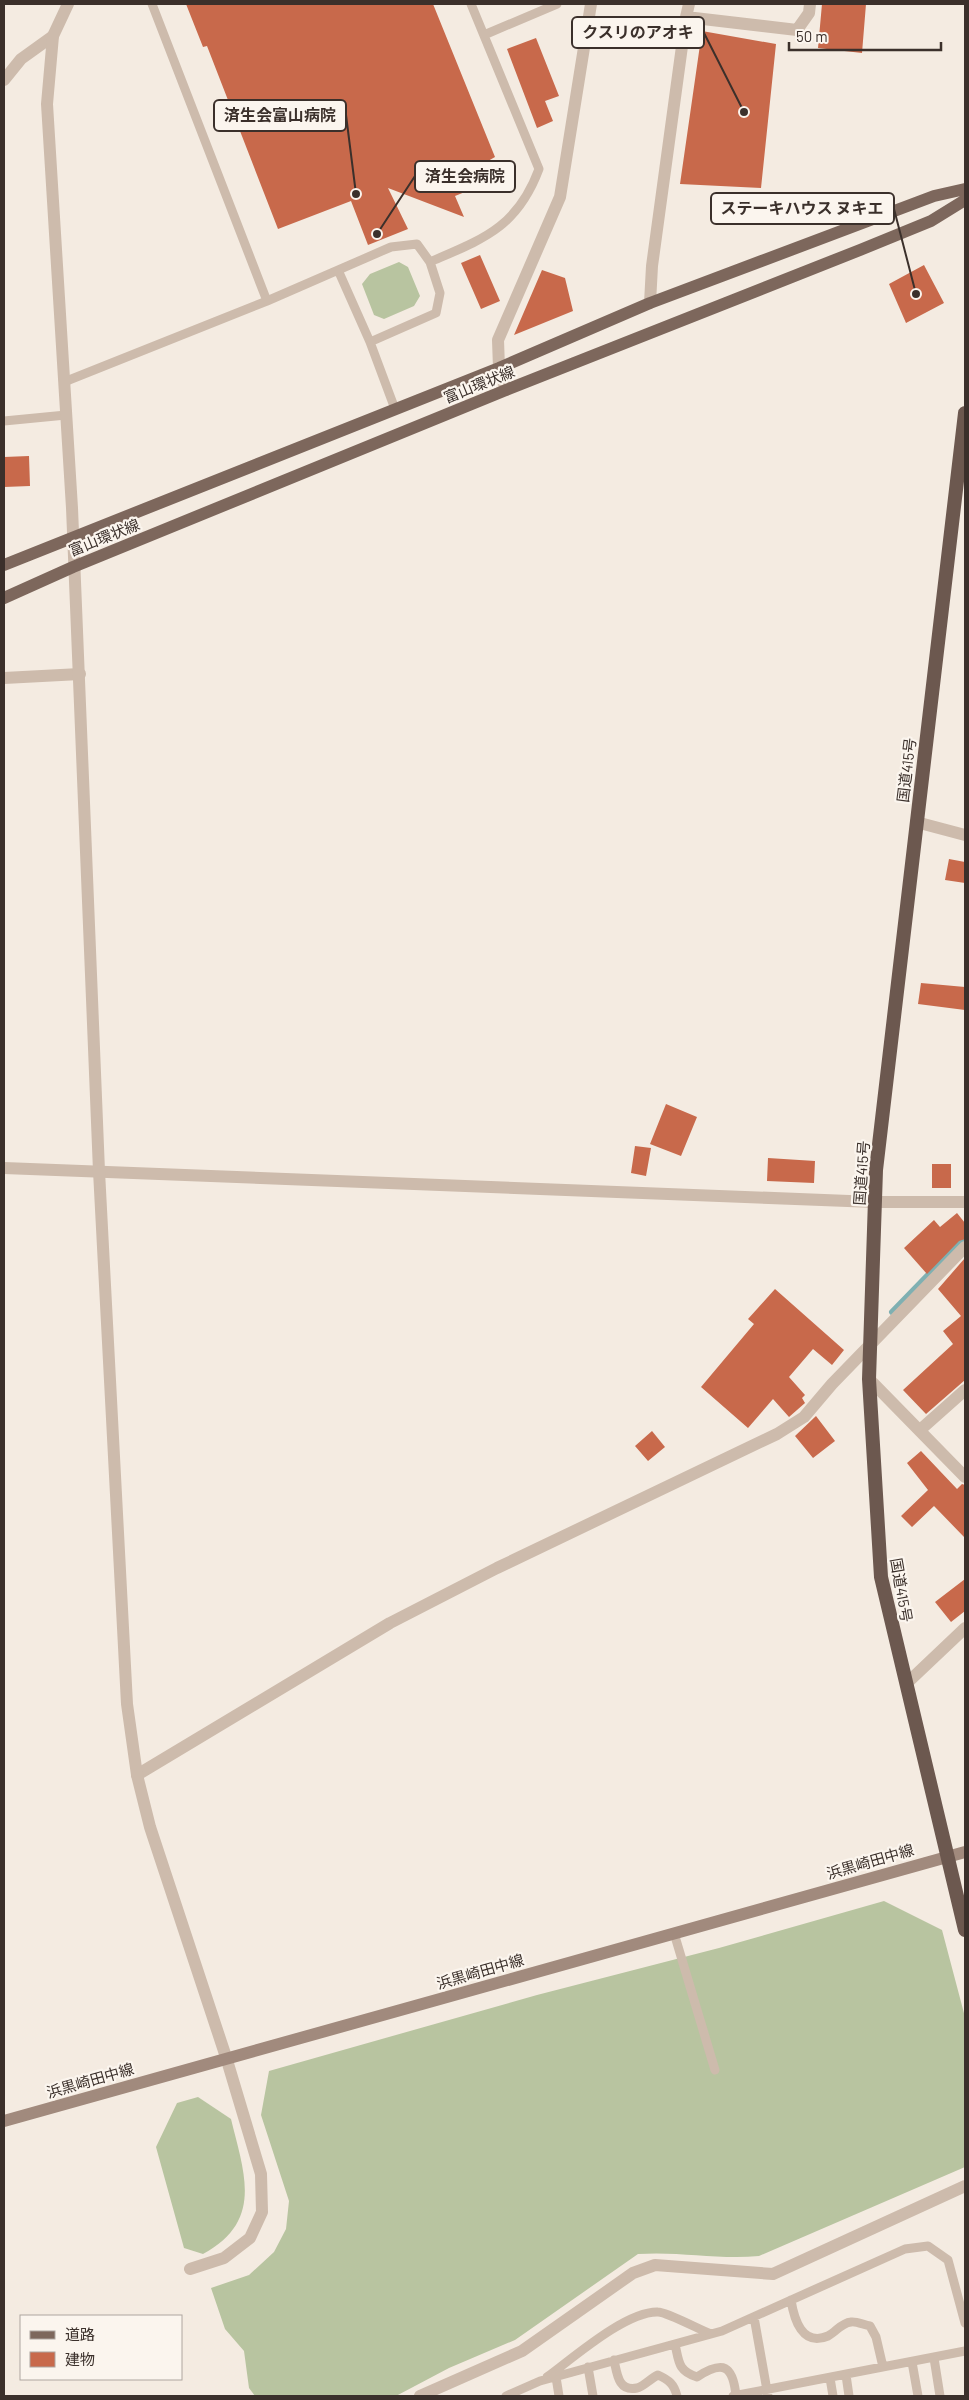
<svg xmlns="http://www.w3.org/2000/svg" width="969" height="2400" font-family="Barlow,'Noto Sans JP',sans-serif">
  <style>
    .grass { fill: #b8c4a0 }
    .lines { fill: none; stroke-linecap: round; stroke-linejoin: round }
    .stream { stroke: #7fb0b2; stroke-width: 6 }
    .building { fill: #c8694b }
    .service { stroke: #cdbbac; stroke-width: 9 }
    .minor { stroke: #cdbbac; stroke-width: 12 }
    .tertiary { stroke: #cdbbac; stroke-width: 12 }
    .secondary { stroke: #a18a7d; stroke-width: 12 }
    .primary { stroke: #7d675c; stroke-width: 12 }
    .trunk { stroke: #6c584f; stroke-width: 14 }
    .labels { text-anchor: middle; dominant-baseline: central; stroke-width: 4.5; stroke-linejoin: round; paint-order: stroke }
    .street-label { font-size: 15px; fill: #3b302b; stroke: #fbf5ee }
    .leader { fill: none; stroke: #3b302b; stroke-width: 2 }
    .callout-dot { fill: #3b302b; stroke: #fbf5ee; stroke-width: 2 }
    .callout { fill: #fbf5ee; stroke: #3b302b; stroke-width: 2 }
    .callout-label { font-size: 16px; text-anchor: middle; font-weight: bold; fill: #3b302b }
  </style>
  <rect width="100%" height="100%" fill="#f4ebe1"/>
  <path class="grass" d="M399,262L408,267L420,296L414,306L384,319L374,315L362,284L370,274Z
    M884,1901L942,1930L965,2017V2167L759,2256C719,2260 679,2251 638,2254L515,2340L449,2368L396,2396H255L249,2388L244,2351L225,2329L211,2288L249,2275L274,2252L286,2229L289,2201L261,2115L269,2071L537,1995L719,1948Z
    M198,2097L231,2119C244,2173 264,2221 203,2254L184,2248L156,2147L177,2103Z"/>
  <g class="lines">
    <path class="stream" d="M892,1312L965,1237"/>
  </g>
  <path class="building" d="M186,4H433L495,157L488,161L497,179L455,196L464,217L388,188L408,229L368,245L351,201L278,229L207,46L203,47Z
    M822,4H866L862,53L818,48Z
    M702,31L776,44L761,188L680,184Z
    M536,38L559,96L545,101L553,121L537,128L507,49Z
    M480,255L500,301L481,309L461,263Z
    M924,265L944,303L906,323L889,284Z
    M542,270L565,278L573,311L514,335Z
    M29,456L30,486L4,487V457Z
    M949,859L965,862V883L945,880Z
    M921,983L965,987V1010L918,1004Z
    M666,1104L697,1117L681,1156L650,1144Z
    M635,1146L651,1148L646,1176L631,1173Z
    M768,1158L815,1161L814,1183L767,1181Z
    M932,1164H951V1188H932Z
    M957,1213L965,1223V1239L959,1241L927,1274L904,1248L934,1220L940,1227Z
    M965,1258V1380L926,1414L903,1390L953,1344L943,1331L961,1316L938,1289Z
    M775,1289L844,1350L832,1365L813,1349L789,1377L805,1395L802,1398L805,1403L789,1417L773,1399L748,1428L701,1387L754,1324L748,1319Z
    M816,1416L835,1441L813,1458L795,1436Z
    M652,1431L665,1447L648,1461L635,1446Z
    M921,1451L957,1489L962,1484L965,1485V1538L934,1506L912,1527L901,1516L928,1490L907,1463Z
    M965,1579V1611L951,1622L935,1602Z"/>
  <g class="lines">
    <path class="service" d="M152,4L267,301L391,247L417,244L430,262C483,239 517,228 539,169L471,4
      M484,35L557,4
      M338,270L370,342L436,313L440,293L430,262
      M370,342L395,409
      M64,382L267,301
      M4,421L66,415
      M674,1933L715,2070
      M791,2300C794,2319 802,2347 828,2336C836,2332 841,2323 851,2322C856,2321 864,2325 870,2326L876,2337L883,2367
      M754,2317L768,2396
      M675,2344C679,2362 678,2371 697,2377C723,2360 733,2365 736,2396
      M934,2358L940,2396
      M614,2360C617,2373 618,2392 637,2388C643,2387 651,2378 658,2375C669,2380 674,2384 677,2396
      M912,2362L918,2396
      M588,2367L593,2396
      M846,2375L849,2396
      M547,2377C573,2358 626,2311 658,2312C667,2312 700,2330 711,2334
      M556,2377L559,2396
      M830,2378L833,2396
      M506,2396L540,2381L722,2331L905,2249L928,2246L948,2260L965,2323
      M733,2396L965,2351"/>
    <path class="minor" d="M689,4L686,17L797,30L809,13L810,4
      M4,80L21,59L53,36
      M650,303L652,266L686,17
      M506,390L499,368L498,340L560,197L591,4
      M4,678L80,674
      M916,822L965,835
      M4,1168L874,1202H965
      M869,1379L965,1477
      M920,1430L965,1390
      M906,1684L965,1628
      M137,1775L390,1623L497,1568L777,1434L804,1417L832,1384L965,1247
      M420,2396L522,2351L633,2273L655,2265L773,2274L965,2186"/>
    <path class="tertiary" d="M68,4L53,36L47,104L72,508L99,1171L127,1704L137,1775L150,1827L226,2057L261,2174L262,2212L250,2238L224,2258L190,2269"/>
    <path class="secondary" d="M4,2121L965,1852"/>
    <path class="primary" d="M4,565L499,368L650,303L934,196L965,189
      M4,598L73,567L506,390L860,250L931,221L965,200"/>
    <path class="trunk" d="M965,413L876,1170L869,1379L881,1577L965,1930"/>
  </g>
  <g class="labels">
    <g class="street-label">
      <text transform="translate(479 384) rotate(-22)">富山環状線</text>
      <text transform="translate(104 537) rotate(-22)">富山環状線</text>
      <text transform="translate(906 770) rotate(-83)">国道415号</text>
      <text transform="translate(861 1173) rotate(-86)">国道415号</text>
      <text transform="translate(902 1590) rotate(80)">国道415号</text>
      <text transform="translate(870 1861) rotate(-16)">浜黒崎田中線</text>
      <text transform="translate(480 1971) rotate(-16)">浜黒崎田中線</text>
      <text transform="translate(90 2080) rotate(-16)">浜黒崎田中線</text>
    </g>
  </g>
  <path class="leader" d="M744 112L704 33M356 194L346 115M377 234L415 176M916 294L894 209"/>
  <g class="callout-dot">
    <circle cx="744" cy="112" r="5"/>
    <circle cx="356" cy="194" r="5"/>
    <circle cx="377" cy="234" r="5"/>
    <circle cx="916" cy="294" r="5"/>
  </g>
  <g class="callout">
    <rect x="572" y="17" width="132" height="31" rx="5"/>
    <rect x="214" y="100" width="132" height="31" rx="5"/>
    <rect x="415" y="161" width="100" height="31" rx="5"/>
    <rect x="711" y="193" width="183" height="31" rx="5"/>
  </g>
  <g class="callout-label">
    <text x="638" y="38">クスリのアオキ</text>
    <text x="280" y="121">済生会富山病院</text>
    <text x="465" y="182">済生会病院</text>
    <text x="802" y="214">ステーキハウス ヌキエ</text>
  </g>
  <rect width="969" height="2400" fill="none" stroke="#3b302b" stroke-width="10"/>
  <rect x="20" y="2315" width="162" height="65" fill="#fbf5ee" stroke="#aea6a0"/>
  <rect x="30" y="2331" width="25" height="8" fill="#7d675c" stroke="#aea6a0"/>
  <text x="65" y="2340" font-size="15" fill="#3b302b">道路</text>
  <rect x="30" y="2352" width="25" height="15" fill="#c8694b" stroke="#aea6a0"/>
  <text x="65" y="2365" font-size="15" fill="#3b302b">建物</text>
  <path d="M789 42v8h152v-8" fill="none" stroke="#3b302b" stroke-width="2.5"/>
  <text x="796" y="42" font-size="15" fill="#3b302b" stroke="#fbf5ee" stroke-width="4" paint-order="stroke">50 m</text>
</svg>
